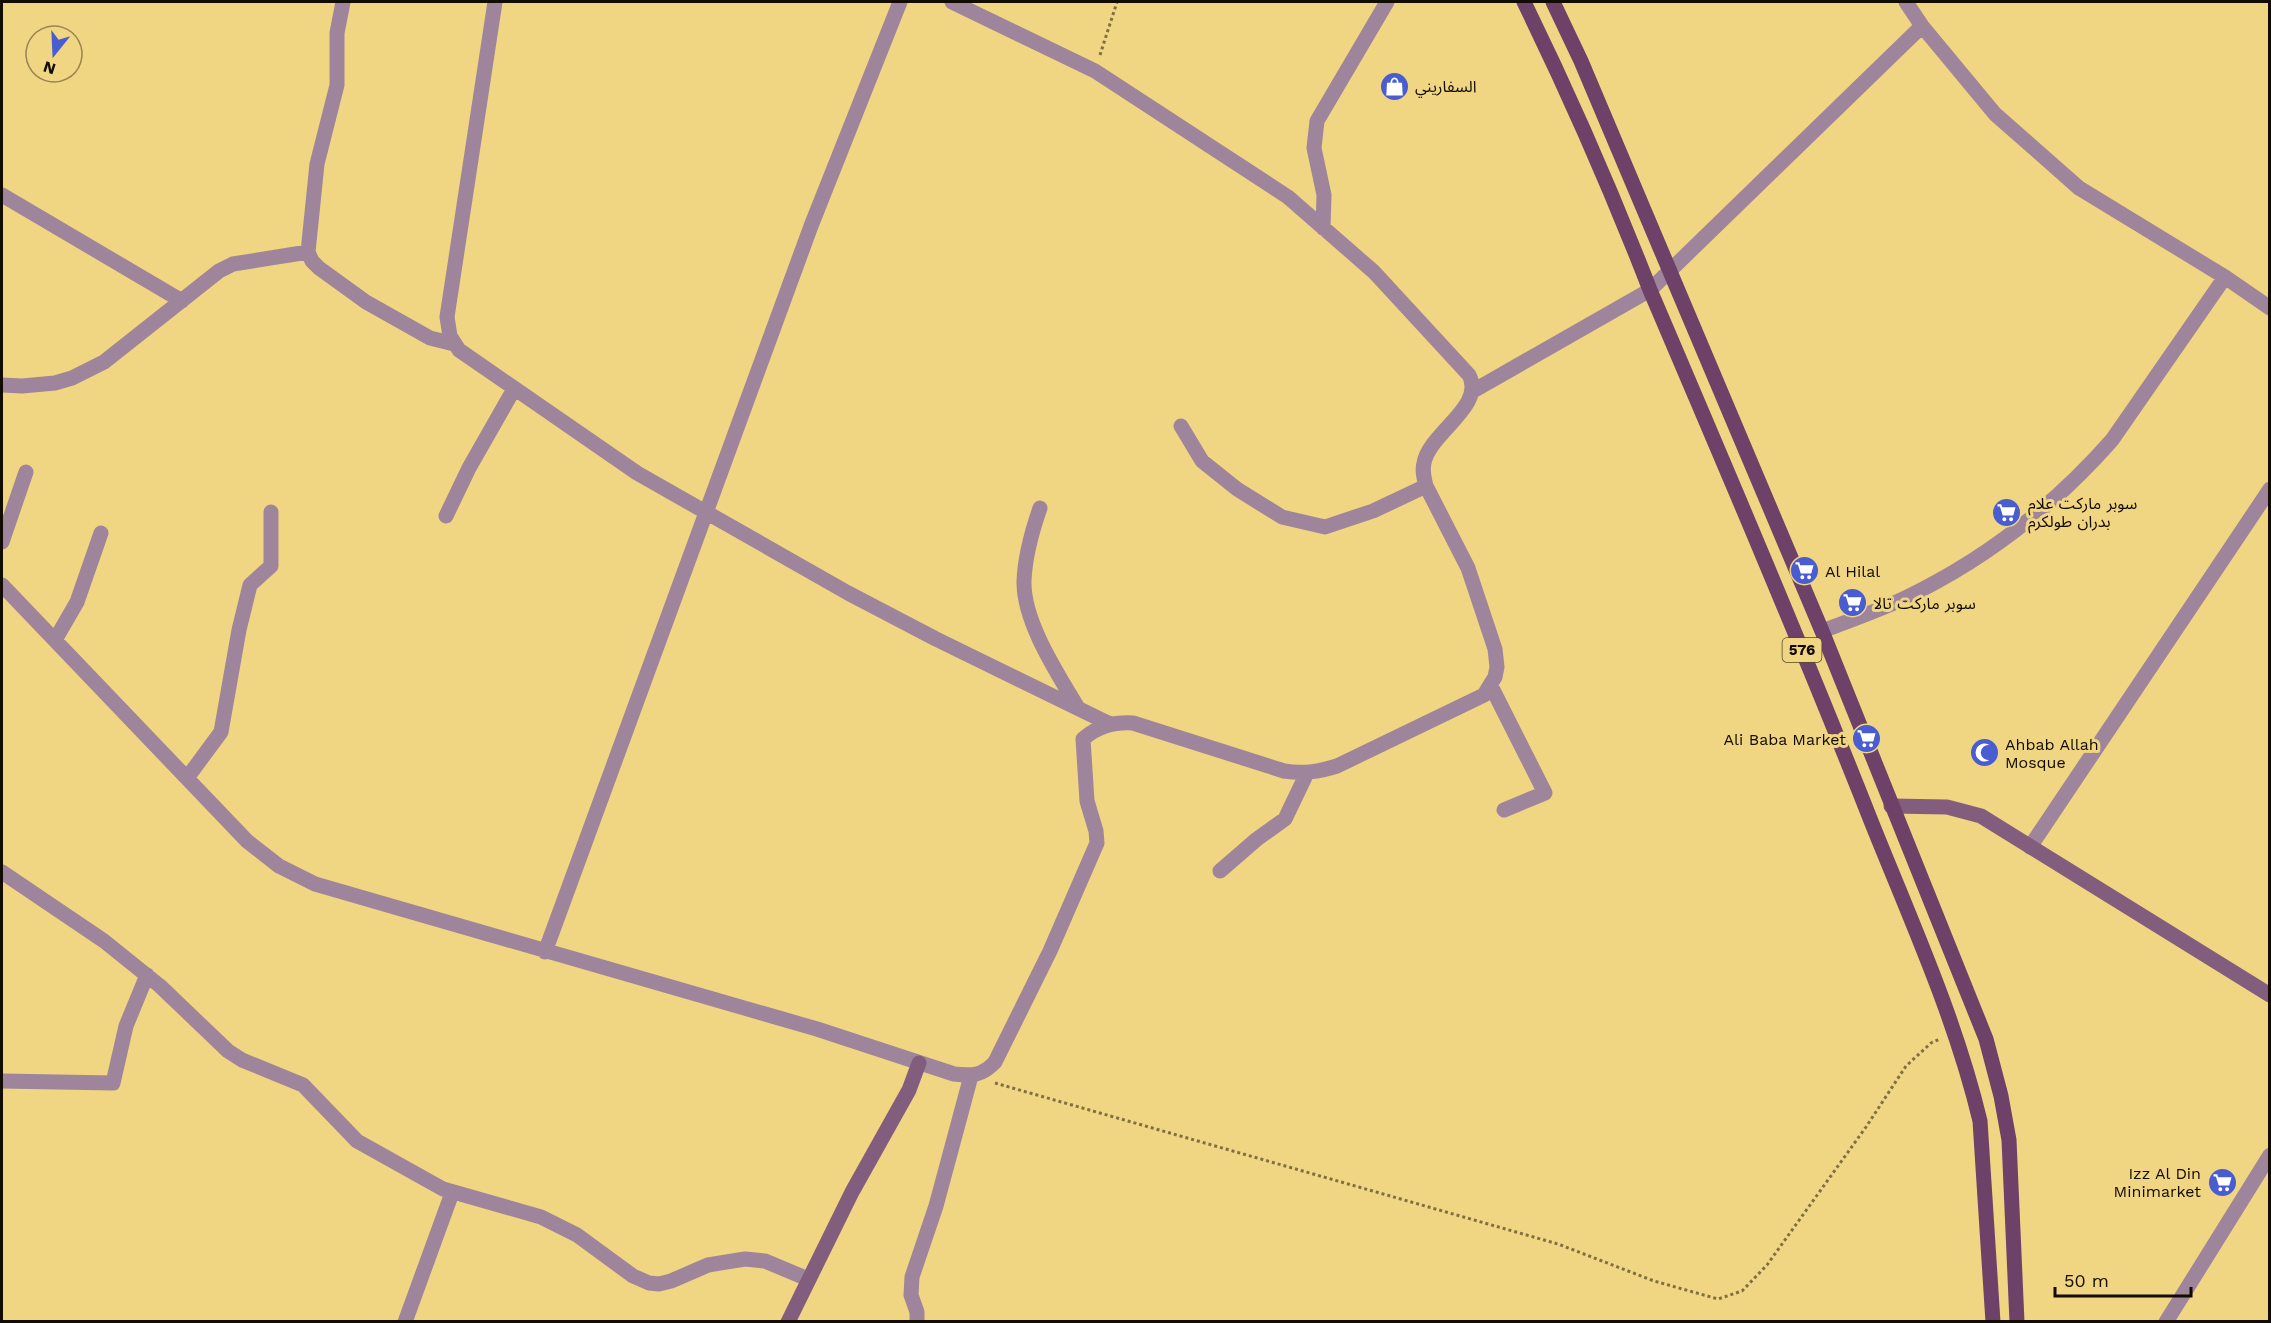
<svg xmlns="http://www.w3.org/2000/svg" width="2271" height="1323" font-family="'Work Sans','Noto Sans Arabic',sans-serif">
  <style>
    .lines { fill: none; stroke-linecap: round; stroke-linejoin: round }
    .path { stroke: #806f41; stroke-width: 3; stroke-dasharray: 3 3; stroke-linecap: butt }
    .street { stroke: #9f859b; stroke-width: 15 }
    .secondary { stroke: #835d7d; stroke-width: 15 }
    .primary { stroke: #6e4168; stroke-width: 15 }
    .labels { text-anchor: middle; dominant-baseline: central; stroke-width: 6; stroke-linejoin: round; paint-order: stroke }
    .shield { fill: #f0d583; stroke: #554827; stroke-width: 1.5 }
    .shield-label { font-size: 15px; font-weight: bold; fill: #120b00 }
    .poi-label { font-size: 16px; fill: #120b00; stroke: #f0d583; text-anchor: start }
  </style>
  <rect width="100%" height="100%" fill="#f0d583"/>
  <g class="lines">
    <path class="path" d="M1100,55L1117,2
      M995,1083L1558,1244L1654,1281L1718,1299L1742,1291L1767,1265L1866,1127L1906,1066L1931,1043L1940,1039"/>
    <path class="street" d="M343,2L337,33V85L317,164L308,252L312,261L319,268L366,302L430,338L454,344
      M495,2L447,317L450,336L459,350L637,473L848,593L936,639L1110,724
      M1906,2L1922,26L1995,114L2079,188L2225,277L2270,308
      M2,195L182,301
      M1323,228L1324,195L1314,148L1317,121L1387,2
      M2,385L22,386L55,383L72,378L104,362L219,271L233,264L308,252
      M1473,391L1650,290L1922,26
      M1181,426L1202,461L1237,489L1282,517L1325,527L1373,511L1426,486
      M1040,508C1032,531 1025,556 1024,581C1023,622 1058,674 1078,708
      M446,516L469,468L514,389
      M2,542L26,472
      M2,585L247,841L279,866L315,884L817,1029L954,1074C972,1076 982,1076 995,1062L1050,951L1097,843L1096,831L1087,801L1083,739C1098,726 1113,722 1133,723L1284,771C1303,774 1318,772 1337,766L1484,695L1495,677L1497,667L1495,649L1468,568L1426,486C1424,478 1422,471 1424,463C1429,433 1486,406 1469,375L1374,272L1288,197L1095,71L952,2
      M1822,631C1849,621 1877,611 1903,599C1983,561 2053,507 2112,440L2225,277
      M55,640L77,602L101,533
      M1491,686L1545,793L1504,810
      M187,778L221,732L239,630L250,585L271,566V512
      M2030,847L2270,489
      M1220,871L1257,839L1285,819L1307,773
      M2,872L104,941L160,986L228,1051L242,1060L303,1085L357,1141L443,1189L541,1217L577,1235L633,1276L649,1283L659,1284L671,1281L708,1265L745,1259L765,1261L808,1279
      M545,952L811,226L900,2
      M2,1081L113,1083L126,1026L147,975
      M405,1322L452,1193
      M917,1322V1312L911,1295L912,1277L936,1206L971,1076
      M2166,1322L2270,1155"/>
    <path class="secondary" d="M1891,806L1947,807L1981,816L2270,995
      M788,1322L852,1192L909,1090L919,1063"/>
    <path class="primary" d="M1524,2C1570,96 1612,192 1650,290C1726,468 1802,646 1873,826C1912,923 1956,1020 1980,1121L1993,1322
      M1553,2L1581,61L1822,631L1986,1039L2001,1096L2009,1140L2017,1322"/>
  </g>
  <defs>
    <symbol id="shop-disc" viewBox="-11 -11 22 22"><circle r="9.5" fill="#495cd0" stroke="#f0d583"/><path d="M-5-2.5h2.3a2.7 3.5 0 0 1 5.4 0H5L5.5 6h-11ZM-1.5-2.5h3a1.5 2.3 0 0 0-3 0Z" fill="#fff"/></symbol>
    <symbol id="supermarket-disc" viewBox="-11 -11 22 22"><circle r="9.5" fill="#495cd0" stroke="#f0d583"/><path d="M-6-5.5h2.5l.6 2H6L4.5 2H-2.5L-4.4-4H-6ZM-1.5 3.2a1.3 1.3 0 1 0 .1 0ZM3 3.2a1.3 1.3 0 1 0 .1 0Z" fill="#fff"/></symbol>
    <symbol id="mosque-disc" viewBox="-11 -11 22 22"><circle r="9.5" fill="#495cd0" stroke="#f0d583"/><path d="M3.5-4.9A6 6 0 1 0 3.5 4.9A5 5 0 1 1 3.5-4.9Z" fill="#fff"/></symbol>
  </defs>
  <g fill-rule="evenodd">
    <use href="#shop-disc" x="1378" y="70" width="33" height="33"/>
    <use href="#supermarket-disc" x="1990" y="496" width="33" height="33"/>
    <use href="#supermarket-disc" x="1788" y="554" width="33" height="33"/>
    <use href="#supermarket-disc" x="1836" y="586" width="33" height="33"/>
    <use href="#supermarket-disc" x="1850" y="722" width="33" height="33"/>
    <use href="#mosque-disc" x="1968" y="736" width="33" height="33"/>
    <use href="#supermarket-disc" x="2206" y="1166" width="33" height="33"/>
  </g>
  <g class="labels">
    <rect class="shield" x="1782.5" y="638" width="39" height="24" rx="4.5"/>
    <g class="shield-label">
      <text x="1802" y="650">576</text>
    </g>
    <g class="poi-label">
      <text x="1415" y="86">السفاريني</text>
      <text x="2028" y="503">سوبر ماركت علام<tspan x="2028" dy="18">بدران طولكرم</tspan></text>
      <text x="1825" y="571">Al Hilal</text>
      <text x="1873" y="603">سوبر ماركت تالا</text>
      <text x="1846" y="739" text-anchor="end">Ali Baba Market</text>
      <text x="2005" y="744">Ahbab Allah<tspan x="2005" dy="18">Mosque</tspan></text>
      <text x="2201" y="1173" text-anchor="end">Izz Al Din<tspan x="2201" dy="18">Minimarket</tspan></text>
    </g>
  </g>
  <rect width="2271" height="1323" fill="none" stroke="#120b00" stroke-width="6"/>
  <g transform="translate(54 54) rotate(198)"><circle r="28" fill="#f0d583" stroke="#97844f" stroke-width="1.5"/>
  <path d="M0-4.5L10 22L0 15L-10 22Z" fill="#495cd0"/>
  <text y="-9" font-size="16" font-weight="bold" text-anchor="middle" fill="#120b00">N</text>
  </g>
  <path d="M2055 1287v9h136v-9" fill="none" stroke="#120b00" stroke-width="3"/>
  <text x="2064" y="1287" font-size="18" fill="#120b00" stroke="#f0d583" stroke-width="4.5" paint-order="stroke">50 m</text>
</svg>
